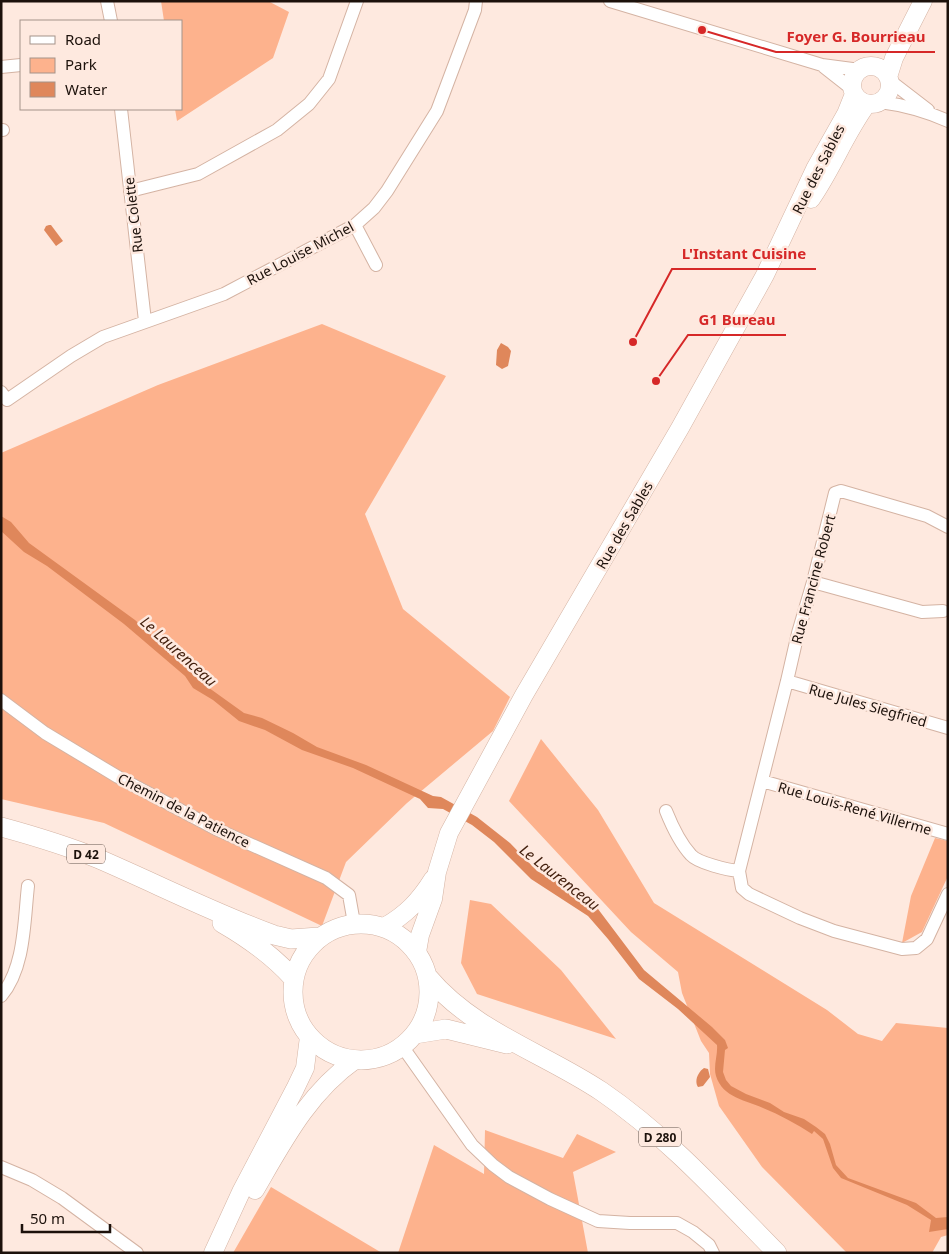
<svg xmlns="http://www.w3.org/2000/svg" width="949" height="1254" font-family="'Noto Sans',sans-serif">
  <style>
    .green { fill: #fdb28d }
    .water { fill: #df875b }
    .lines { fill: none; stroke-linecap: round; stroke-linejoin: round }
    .street-casing { stroke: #d4b3a3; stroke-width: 14 }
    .secondary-casing { stroke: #d4b3a3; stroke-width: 19 }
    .primary-casing { stroke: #d4b3a3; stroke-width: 20 }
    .street { stroke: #fff; stroke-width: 12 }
    .secondary { stroke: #fff; stroke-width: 18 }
    .primary { stroke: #fff; stroke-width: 19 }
    .labels { text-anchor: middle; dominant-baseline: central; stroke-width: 5; stroke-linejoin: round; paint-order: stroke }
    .shield { fill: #fee9df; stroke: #60524b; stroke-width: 1 }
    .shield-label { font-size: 12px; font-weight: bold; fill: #1c110b }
    .street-label { font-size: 14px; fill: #1c110b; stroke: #fee9df }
    .water-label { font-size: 15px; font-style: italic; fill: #44210f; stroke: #fee9df }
    .leader { fill: none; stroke: #d62828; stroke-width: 2 }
    .callout-dot { fill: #d62828; stroke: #fee9df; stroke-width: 2 }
    .callout-label { font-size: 15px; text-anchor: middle; font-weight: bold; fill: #d62828; stroke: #fee9df; stroke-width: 5; stroke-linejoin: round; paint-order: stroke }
  </style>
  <rect width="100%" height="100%" fill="#fee9df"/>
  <path class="green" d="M161,1H268L289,12L273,58L177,121L175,109H181V21H164Z
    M322,324L446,376L365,514L403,609L510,697L493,731L407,803L346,862L322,926L104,823L1,799V453L158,385Z
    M541,739L598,810L654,903L827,1010L858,1034L882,1041L896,1023L948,1028V1235L941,1237L932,1253H847L762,1167L719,1106L710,1074L709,1053L701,1041L682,993L678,972L631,932L509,801Z
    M935,838L948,841V876L922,932L902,943L911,896Z
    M470,900L491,904L561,970L616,1039L477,994L461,963Z
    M485,1130L563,1158L577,1134L616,1152L573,1172L588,1253H398L434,1145L484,1174Z
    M271,1187L382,1253H233Z"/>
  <path class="water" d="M49,225H51L63,241L56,246L44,230L46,226Z
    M501,343L508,347L511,351L508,366L502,369L496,365L497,350Z
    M1,516L11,522L29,543L135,620L187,667L198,680L244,713L262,718L293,733L317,747L366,765L433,796L441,797L477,817L510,843L537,871L563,885L573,893L587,898L595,905L644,970L712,1027L725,1040L728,1048L725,1050L723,1072L726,1080L731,1086L746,1094L770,1103L784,1112L804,1119L816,1127L825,1134L830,1144L836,1165L848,1178L916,1203L936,1218L948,1217V1229L929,1232L931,1220L907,1205L841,1178L833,1168L823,1139L814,1131L812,1134C797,1124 780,1115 763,1108C746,1100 723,1098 716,1076C713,1066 718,1055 717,1045L678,1009L639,979L608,939L588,916L531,879L494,842L472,825L443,809L428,808L420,799L353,768L302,750L265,730L239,721L213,700L193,688L185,676L124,624L47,566L24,552L1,531Z
    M704,1068L708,1069L710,1077L703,1086L698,1087C694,1081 698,1072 704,1068Z"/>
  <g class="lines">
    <defs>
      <path id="street" d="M107,1L111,21
        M610,1L822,65L860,70
        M1,67L21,65
        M824,67L852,89
        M889,80L928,110
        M880,102C904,105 926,111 948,121
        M121,109L145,321
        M1,130H3
        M130,191L198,174L277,130L309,104L329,79L357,1
        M355,225L376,265
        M1,392L7,400L71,356L103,337L224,294L355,225L374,208L387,191L437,111L475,10L476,1
        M948,527L927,516L841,491L835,493L813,582L798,633L787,681L739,871L742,888L749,894L800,918L834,931L902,949L916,948L927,939L948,894
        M813,582L922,612L943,611
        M787,681L948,728
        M1,700L45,733L118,777L216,829L326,878L349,895L354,923
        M762,781L948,834
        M666,811C672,826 680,843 691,855C698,863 728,870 739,871
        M1,996C25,968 24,921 28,886
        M402,1046L472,1145L493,1165L509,1177L550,1199L598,1221L630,1223H677L693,1232L709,1245L713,1253
        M1,1167L32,1180L62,1198L137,1253"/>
      <path id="secondary" d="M852 85a19 19 0 1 1 38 0a19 19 0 1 1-38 0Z
        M888,77L894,58L923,1
        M811,199C832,169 845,134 867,104
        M384,927C406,915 420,900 433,879
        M417,952L420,935L433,899L437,872L449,833L524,695L680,428L765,275L815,169L846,114L854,94
        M255,1190C283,1142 308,1093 355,1060
        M213,1253L241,1192L295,1089L305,1068L309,1037"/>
      <path id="primary" d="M1,827C34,836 67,846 99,859C157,884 214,913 274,935L291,939L319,937
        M222,923C248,938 273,956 293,978
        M293 992a68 68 0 1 1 136 0a68 68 0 1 1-136 0Z
        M428,977C473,1031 544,1053 601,1091C667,1136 721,1196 777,1253
        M415,1034L446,1029L507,1044"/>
    </defs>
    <use href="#street" class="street-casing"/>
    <use href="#secondary" class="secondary-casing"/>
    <use href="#primary" class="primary-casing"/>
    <use href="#street" class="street"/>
    <use href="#secondary" class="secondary"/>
    <use href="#primary" class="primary"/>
  </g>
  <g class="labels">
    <g class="shield">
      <rect x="67" y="844.5" width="38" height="19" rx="4"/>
      <rect x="639" y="1127.5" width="42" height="19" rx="4"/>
    </g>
    <g class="shield-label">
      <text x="86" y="854">D 42</text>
      <text x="660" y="1137">D 280</text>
    </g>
    <g class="street-label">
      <text transform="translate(818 169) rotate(-63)">Rue des Sables</text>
      <text transform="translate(133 215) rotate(-97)">Rue Colette</text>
      <text transform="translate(300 253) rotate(-28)">Rue Louise Michel</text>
      <text transform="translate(624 525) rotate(-60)">Rue des Sables</text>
      <text transform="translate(813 579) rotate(-75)">Rue Francine Robert</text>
      <text transform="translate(868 705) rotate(16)">Rue Jules Siegfried</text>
      <text transform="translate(855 808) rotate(16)">Rue Louis-René Villerme</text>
      <text transform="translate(184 810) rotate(27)">Chemin de la Patience</text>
    </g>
    <g class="water-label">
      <text transform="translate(179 651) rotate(42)">Le Laurenceau</text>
      <text transform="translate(560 877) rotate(38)">Le Laurenceau</text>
    </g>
  </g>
  <path class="leader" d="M702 30L776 52H935M633 342L672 269H816M656 381L688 335H786"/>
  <g class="callout-dot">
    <circle cx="702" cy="30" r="5"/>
    <circle cx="633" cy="342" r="5"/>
    <circle cx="656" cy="381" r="5"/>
  </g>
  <g class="callout-label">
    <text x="856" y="42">Foyer G. Bourrieau</text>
    <text x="744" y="259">L'Instant Cuisine</text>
    <text x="737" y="325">G1 Bureau</text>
  </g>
  <rect width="949" height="1254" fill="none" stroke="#1c110b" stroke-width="5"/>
  <rect x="20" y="20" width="162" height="90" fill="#fee9df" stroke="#a4938a"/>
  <rect x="30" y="36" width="25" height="8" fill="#ffffff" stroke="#a4938a"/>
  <text x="65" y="45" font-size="15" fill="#1c110b">Road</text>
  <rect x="30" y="58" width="25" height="15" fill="#fdb28d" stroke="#a4938a"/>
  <text x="65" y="70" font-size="15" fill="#1c110b">Park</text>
  <rect x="30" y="82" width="25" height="15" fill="#df875b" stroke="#a4938a"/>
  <text x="65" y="95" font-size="15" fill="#1c110b">Water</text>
  <path d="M22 1224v8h88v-8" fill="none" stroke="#1c110b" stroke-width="2.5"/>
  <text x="30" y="1224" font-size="15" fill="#1c110b" stroke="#fee9df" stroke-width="4" paint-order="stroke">50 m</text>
</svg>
